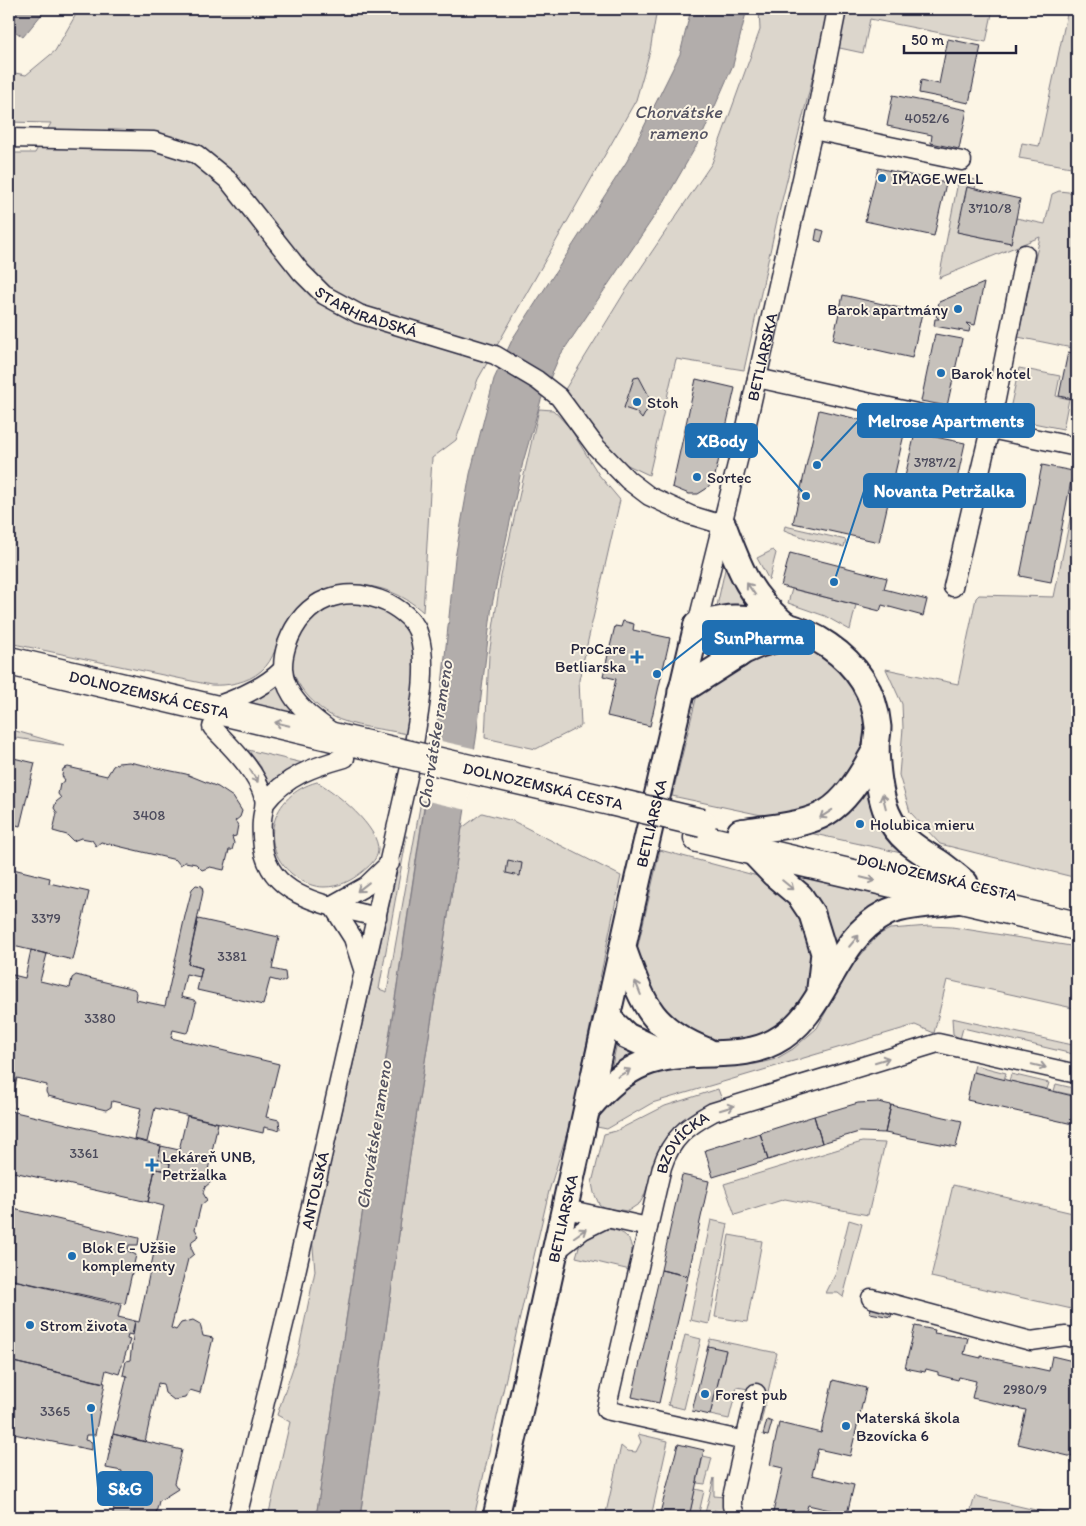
<svg xmlns="http://www.w3.org/2000/svg" width="1086" height="1526" font-family="Itim,sans-serif">
  <style>
    .green { fill: #dcd6cc; stroke: #7f7c84 }
    .water { fill: #b2adab; stroke: #78757e }
    .pier { fill: #fcf5e5 }
    .building { fill: #c6c1bb; stroke: #22223b }
    .lines { fill: none; stroke-linecap: round; stroke-linejoin: round }
    .street-casing { stroke: #22223b; stroke-width: 21 }
    .secondary-casing { stroke: #22223b; stroke-width: 29 }
    .primary-casing { stroke: #22223b; stroke-width: 31 }
    .street { stroke: #fcf5e5; stroke-width: 18 }
    .secondary { stroke: #fcf5e5; stroke-width: 25 }
    .primary { stroke: #fcf5e5; stroke-width: 28 }
    .primary-bridge-casing { stroke: #22223b; stroke-width: 31; stroke-linecap: butt }
    .primary-bridge { stroke: #fcf5e5; stroke-width: 28 }
    .oneway { stroke: #9a9698 }
    .poi-dot { fill: #1f6fb2; stroke: #fcf5e5; stroke-width: 2 }
    .labels { text-anchor: middle; dominant-baseline: central; stroke-width: 4; stroke-linejoin: round; paint-order: stroke }
    .number-label { font-size: 14px; fill: #4b4a5b }
    .poi-label { font-size: 16px; fill: #22223b; stroke: #fcf5e5; text-anchor: start }
    .street-label { font-size: 16px; fill: #22223b; stroke: #fcf5e5 }
    .water-label { font-size: 18px; font-style: italic; fill: #545362; stroke: #fcf5e5 }
    .leader { fill: none; stroke: #1f6fb2; stroke-width: 2 }
    .callout-dot { fill: #1f6fb2; stroke: #fcf5e5; stroke-width: 2 }
    .callout { fill: #1f6fb2; stroke: #1f6fb2; stroke-width: 2 }
    .callout-label { font-size: 18px; text-anchor: middle; font-weight: bold; fill: #fff }
  </style>
  <rect width="100%" height="100%" fill="#fcf5e5"/>
  <filter id="ink" filterUnits="userSpaceOnUse"><feTurbulence type="fractalNoise" baseFrequency=".02" numOctaves="2"/><feDisplacementMap in="SourceGraphic" scale="10" xChannelSelector="R" yChannelSelector="G"/><feConvolveMatrix kernelMatrix="1 2 1 2 8 2 1 2 1" color-interpolation-filters="sRGB"/></filter>
  <g filter="url(#ink)">
    <path class="green" d="M79,9H657L650,51L636,100L478,379L456,440L432,458L423,612C383,575 315,573 285,625C277,640 275,660 261,671C247,683 228,686 211,685L9,643V153H35L51,123L9,122V72L26,75L55,51Z
      M759,9H993L986,42L870,19L863,53L821,44L777,220L744,370L676,359L649,475L619,461L564,391L626,290L712,163L760,30Z
      M1068,9H1077V168L1019,158L1022,143L1039,146Z
      M959,177L977,180L975,189L967,187L958,232L1011,243L1016,218L1045,224L1052,194L1059,191L1077,193V349L1018,337L1040,237L939,278Z
      M1019,368L1060,376L1056,396L1069,399L1063,429L1008,418Z
      M539,409L553,410L570,428L599,475L620,500L579,680L581,726L536,749L485,738L489,655L501,576Z
      M1077,485V878L940,844L910,812L899,775L903,728L902,704L886,669L958,684L976,598L979,595L1054,597Z
      M785,526L846,540L844,547L808,539L784,530Z
      M773,550L776,553L769,580L757,558Z
      M727,560L765,616L715,615Z
      M792,589L856,605L850,630L825,616L788,603Z
      M350,601C435,613 416,671 407,734C385,729 351,727 332,716C316,707 294,685 292,666C290,646 304,621 321,610C330,604 340,603 350,601Z
      M784,642L813,647L836,660L862,697L866,726L856,769L821,806L766,816L672,796L699,687Z
      M280,681L296,714L246,702Z
      M9,729L64,745L9,737Z
      M248,750L303,763L285,772L268,785L261,767Z
      M870,780L906,854L805,832L858,800Z
      M317,782C336,792 380,828 378,851C377,860 368,867 362,872C351,881 339,887 324,887C314,887 304,883 296,877C255,848 271,794 317,782Z
      M421,801H425L316,1517H268L290,1422L277,1415L298,1353L315,1271L312,1236L337,1135L405,836H407L379,989L387,992Z
      M482,813L513,821L621,876L571,1120L549,1191L474,1517H360L409,1162L462,828Z
      M660,850L765,878L795,898L811,929L810,979L803,1005L778,1028L754,1038L728,1043L707,1042L679,1028L648,992L637,950Z
      M794,874L895,899L832,949L804,883Z
      M929,926L952,927L1077,947V1009L947,980L934,1033L915,1025L652,1103L607,1129L597,1127L603,1103L651,1069L756,1064L776,1059L793,1049L817,1028L849,969L878,935L890,929Z
      M952,1018L1077,1046V1055L963,1028L960,1039L953,1034Z
      M618,1038L648,1054L610,1075Z
      M975,1065L1006,1073L1004,1080L973,1072Z
      M1011,1074L1049,1083L1047,1089L1009,1081Z
      M1056,1084L1077,1089V1096L1054,1091Z
      M718,1089L722,1100L679,1123L666,1138L658,1153L644,1196L640,1203L628,1211L604,1208L599,1204L594,1193L592,1183L604,1134L616,1131L665,1106Z
      M862,1142L885,1143L868,1215L785,1199L735,1215L724,1184Z
      M953,1185L1077,1214L1076,1310L931,1277Z
      M711,1220L728,1224L709,1324L690,1320Z
      M849,1220L862,1224L843,1297L838,1293H826L836,1273Z
      M597,1229C629,1228 636,1240 630,1270L576,1257L580,1243Z
      M729,1235L762,1241L747,1322L715,1317Z
      M685,1335L701,1339L684,1409L668,1405Z
      M710,1339L777,1353L760,1426L752,1425L760,1391L737,1387L729,1419L710,1415L726,1351L708,1346Z
      M638,1434L668,1441L651,1517H605L621,1446L627,1451L636,1452L641,1442Z
      M703,1456L712,1458L705,1484L697,1483Z
      M714,1478V1496L725,1497L727,1515L724,1517L720,1512L714,1510L708,1517H704Z
      M695,1489L704,1491L698,1517H689Z
      M975,1496L1057,1515V1517H969Z"/>
    <path class="water" d="M15,9H46L23,37L9,27V18Z
      M691,9H747L733,65L702,136L664,202L559,357L541,400L523,462L492,605L476,739L409,1162L360,1517H316L440,705L455,558L470,474L494,379L513,338L627,161L680,54Z"/>
    <path class="pier" d="M432,739L477,749L467,810L423,800Z"/>
    <path class="building" d="M948,39L981,46L969,103L919,93L921,80L939,84Z
      M893,95L967,110L959,149L931,143L932,135L887,126Z
      M878,168L946,183L934,236L865,221Z
      M967,187L1020,199L1011,243L957,232Z
      M817,229L824,231L821,242L815,240Z
      M984,283L975,325L966,323L970,327L969,332L934,326L935,319H939L936,316L939,302Z
      M843,295L922,313L912,358L833,340Z
      M935,334L962,339L947,406L921,401Z
      M1068,352L1077,354V400L1059,396Z
      M639,377L649,396L647,410L642,419L636,412L624,408L634,378Z
      M696,379L735,388L714,480L706,489L698,494H689L672,487Z
      M819,410L905,430L879,542L793,523Z
      M915,433L965,443L954,493L904,481Z
      M1042,465L1073,471L1051,582L1020,576Z
      M790,553L887,578L884,589L927,600L923,616L882,605L880,611L781,586Z
      M623,621L634,624L633,630L670,638L650,726L607,716L616,679L603,676L615,626L621,627Z
      M9,757L35,763L20,826L9,823Z
      M129,762L186,774L218,787L233,797L242,811L240,817L235,821L238,825L236,836L232,837L234,843L232,850H229L224,870L210,867L202,870L196,864L185,862L180,865L176,860L101,842L96,846L92,840L81,838L73,841L67,835L53,831L57,813L54,808L56,802L61,798L58,794L60,784L65,780L62,776L63,769L68,767L107,776L113,766L118,763Z
      M508,860L522,863L520,876L506,873Z
      M9,868L50,878L49,883L89,892L73,960L9,945Z
      M196,885L202,886L203,892L188,964L202,968L200,977L186,974L181,997L194,1000L196,1003L189,1031L186,1033L173,1030L171,1038L279,1064L266,1117L279,1120L280,1129L277,1130L264,1127L263,1133L155,1108L147,1142L134,1139L141,1108L112,1101L111,1107L106,1110L48,1096L46,1092L47,1085L17,1078L11,1106H9V974L25,978L31,950L47,954L40,981L70,988L72,978L76,975L134,989L137,993L136,1000L165,1006L185,916L192,889Z
      M198,919L279,937L272,969L285,972L286,980L282,982L270,979L263,1005L197,990L202,968L188,964Z
      M973,1072L1077,1097V1125L967,1100Z
      M878,1102L891,1105L885,1133L859,1132L822,1143L814,1116L858,1103Z
      M891,1105L962,1121L956,1147L885,1133Z
      M9,1106L12,1107L11,1111L161,1146L158,1160L170,1163L169,1171L155,1169L148,1202L9,1171Z
      M187,1116L218,1123L207,1175L211,1182L205,1187L203,1193L207,1200L201,1205L195,1229L199,1236L192,1241L191,1248L194,1254L188,1259L171,1328L176,1330L181,1323L193,1320L200,1324L203,1336L213,1338L200,1393L190,1390L185,1398L174,1400L165,1393L163,1384L158,1383L145,1442L113,1434L127,1376L123,1375L126,1361L130,1360L135,1321L139,1322L164,1206L148,1202L155,1169L169,1171L170,1163L158,1160L161,1146L179,1150Z
      M814,1116L822,1143L768,1160L760,1133Z
      M760,1133L768,1160L713,1177L705,1150Z
      M682,1175L709,1181L688,1276L661,1270Z
      M9,1208L139,1238L138,1245H129L128,1251L136,1255L125,1304L9,1279Z
      M661,1270L688,1276L659,1403L632,1397Z
      M9,1279L121,1305L118,1317L135,1321L132,1335L128,1334L127,1339L130,1340L119,1374L106,1370L103,1383L9,1361Z
      M872,1302L893,1306L891,1317L870,1313Z
      M915,1326L935,1330L934,1333L968,1338L964,1354L981,1358V1356L1049,1371L1052,1356L1077,1362V1458L1018,1444L1026,1410L972,1398L976,1381L959,1377L958,1380L938,1375V1372L926,1369L925,1372L905,1368Z
      M708,1346L726,1350L710,1415L692,1411Z
      M9,1361L105,1383L95,1435H86L85,1440L92,1442V1450L9,1433Z
      M833,1380L866,1388L850,1456L818,1449L812,1475L854,1485L847,1514L808,1505L804,1517H772L783,1468L770,1465L779,1423L821,1433Z
      M767,1420L772,1422L768,1436L763,1435Z
      M113,1434L182,1450L174,1483L178,1489L159,1501L155,1517H112L122,1471L106,1468Z
      M678,1444L704,1450L689,1517H659Z"/>
    <g class="lines">
      <defs>
        <g id="street">
          <path d="M813,130L962,161"/>
          <path id="s1" d="M9,138L154,141L196,154L228,180L301,272L324,295L359,314L495,355L537,380L559,397L596,447L628,480L649,496L690,515L723,525"/>
          <path d="M1025,254L990,429L1077,447"/>
          <path d="M757,378L990,429L953,587"/>
          <path id="s2" d="M697,625L744,436L813,130L837,9"/>
          <path d="M213,707C237,699 264,688 282,670"/>
          <path d="M212,727C232,748 256,770 264,798C266,806 262,813 262,821C261,830 262,839 263,848C272,901 335,906 377,917"/>
          <path d="M265,803C286,776 313,767 345,758"/>
          <path d="M332,905L366,886L390,863"/>
          <path d="M332,905L353,938L363,969"/>
          <path d="M566,1209L648,1227"/>
          <path d="M556,1251L583,1230L607,1218"/>
          <path d="M871,1298L1031,1341L1066,1336L1077,1339"/>
          <path id="s3" d="M745,1441L606,1410L662,1167C671,1139 687,1126 713,1112L938,1043L1077,1074"/>
          <path id="s4" d="M237,1517L289,1303L411,763C416,725 430,671 419,635C415,620 401,610 388,603C344,583 304,598 287,644C281,662 281,678 292,695C302,711 319,722 333,733"/>
          <path d="M736,1517L732,1506V1497L756,1393"/>
        </g>
        <g id="secondary">
          <path d="M723,525C740,569 747,593 784,624"/>
          <path d="M697,625C709,622 722,618 734,618C799,617 872,656 878,727C878,734 876,742 876,749C877,770 879,794 887,813C897,837 917,849 938,862C947,868 956,876 965,883"/>
          <path d="M697,625L721,648L738,655"/>
          <path d="M681,691L744,651L760,644L803,632"/>
          <path d="M740,832C821,821 835,824 876,749"/>
          <path d="M753,852L774,874L800,896L812,914L824,953L820,988"/>
          <path d="M623,948C643,1003 649,1028 707,1051"/>
          <path d="M608,1018L627,1036L668,1055"/>
          <path d="M589,1107C628,1062 653,1055 712,1054C734,1053 753,1053 774,1042C828,1014 831,941 886,913C903,904 940,904 960,900"/>
          <path id="s5" d="M496,1517L638,878L697,625"/>
        </g>
        <g id="primary">
          <path id="s6" d="M9,661L397,752"/>
          <path d="M487,773L610,801"/>
          <path d="M698,838L1077,926"/>
        </g>
      </defs>
      <use href="#street" class="street-casing"/>
      <use href="#secondary" class="secondary-casing"/>
      <use href="#primary" class="primary-casing"/>
      <use href="#street" class="street"/>
      <use href="#secondary" class="secondary"/>
      <use href="#primary" class="primary"/>
      <defs>
        <path id="primary-bridge" d="M397,752L487,773
          M610,801L702,823"/>
      </defs>
      <use href="#primary-bridge" class="primary-bridge-casing"/>
      <use href="#primary-bridge" class="primary-bridge"/>
    </g>
    <defs><path id="oneway-shaft" d="M-6 0H5M1.5-3L5.5 0L1.5 3" fill="none" stroke-width="1.6" stroke-linecap="round" stroke-linejoin="round" transform="scale(1.25)"/></defs>
    <g class="oneway">
      <use href="#oneway-shaft" transform="translate(751 589) rotate(-125)"/>
      <use href="#oneway-shaft" transform="translate(282 724) rotate(-167)"/>
      <use href="#oneway-shaft" transform="translate(254 776) rotate(58)"/>
      <use href="#oneway-shaft" transform="translate(884 801) rotate(-104)"/>
      <use href="#oneway-shaft" transform="translate(826 814) rotate(147)"/>
      <use href="#oneway-shaft" transform="translate(868 879) rotate(13)"/>
      <use href="#oneway-shaft" transform="translate(788 885) rotate(39)"/>
      <use href="#oneway-shaft" transform="translate(363 887) rotate(142)"/>
      <use href="#oneway-shaft" transform="translate(854 941) rotate(-50)"/>
      <use href="#oneway-shaft" transform="translate(638 988) rotate(-112)"/>
      <use href="#oneway-shaft" transform="translate(882 1060) rotate(-17)"/>
      <use href="#oneway-shaft" transform="translate(1039 1066) rotate(13)"/>
      <use href="#oneway-shaft" transform="translate(624 1073) rotate(-31)"/>
      <use href="#oneway-shaft" transform="translate(727 1108) rotate(-17)"/>
      <use href="#oneway-shaft" transform="translate(580 1233) rotate(-35)"/>
    </g>
  </g>
  <g class="poi-dot">
    <circle cx="882" cy="178" r="5"/>
    <circle cx="958" cy="309" r="5"/>
    <circle cx="941" cy="373" r="5"/>
    <circle cx="637" cy="402" r="5"/>
    <circle cx="697" cy="477" r="5"/>
    <path d="M634.5 649.5h5v5h5v5h-5v5h-5v-5h-5v-5h5z"/>
    <circle cx="860" cy="824" r="5"/>
    <path d="M149.5 1157.5h5v5h5v5h-5v5h-5v-5h-5v-5h5z"/>
    <circle cx="72" cy="1256" r="5"/>
    <circle cx="30" cy="1325" r="5"/>
    <circle cx="705" cy="1394" r="5"/>
    <circle cx="846" cy="1426" r="5"/>
  </g>
  <g class="labels">
    <g class="number-label">
      <text x="927" y="118">4052/6</text>
      <text x="990" y="208">3710/8</text>
      <text x="935" y="462">3787/2</text>
      <text x="149" y="815">3408</text>
      <text x="46" y="918">3379</text>
      <text x="232" y="956">3381</text>
      <text x="100" y="1018">3380</text>
      <text x="84" y="1153">3361</text>
      <text x="1025" y="1389">2980/9</text>
      <text x="55" y="1411">3365</text>
    </g>
    <g class="poi-label">
      <text x="892" y="178">IMAGE WELL</text>
      <text x="948" y="309" text-anchor="end">Barok apartmány</text>
      <text x="951" y="373">Barok hotel</text>
      <text x="647" y="402">Stoh</text>
      <text x="707" y="477">Sortec</text>
      <text x="626" y="648" text-anchor="end">ProCare<tspan x="626" dy="18">Betliarska</tspan></text>
      <text x="870" y="824">Holubica mieru</text>
      <text x="162" y="1156">Lekáreň UNB,<tspan x="162" dy="18">Petržalka</tspan></text>
      <text x="82" y="1247">Blok E - Užšie<tspan x="82" dy="18">komplementy</tspan></text>
      <text x="40" y="1325">Strom života</text>
      <text x="715" y="1394">Forest pub</text>
      <text x="856" y="1417">Materská škola<tspan x="856" dy="18">Bzovícka 6</tspan></text>
    </g>
    <g class="street-label">
      <text stroke="none"><textPath href="#s1" startOffset="426">STARHRADSKÁ</textPath></text>
      <text stroke="none"><textPath href="#s2" startOffset="276">BETLIARSKA</textPath></text>
      <text stroke="none"><textPath href="#s6" startOffset="144">DOLNOZEMSKÁ CESTA</textPath></text>
      <text transform="translate(543 786) rotate(13)">DOLNOZEMSKÁ CESTA</text>
      <text stroke="none"><textPath href="#s5" startOffset="711">BETLIARSKA</textPath></text>
      <text transform="translate(937 877) rotate(13)">DOLNOZEMSKÁ CESTA</text>
      <text stroke="none"><textPath href="#s3" startOffset="424">BZOVÍCKA</textPath></text>
      <text stroke="none"><textPath href="#s4" startOffset="336">ANTOLSKÁ</textPath></text>
      <text stroke="none"><textPath href="#s5" startOffset="306">BETLIARSKA</textPath></text>
    </g>
    <g class="water-label">
      <text x="678" y="112">Chorvátske<tspan x="678" dy="21">rameno</tspan></text>
      <text transform="translate(435 735) rotate(-81)">Chorvátske rameno</text>
      <text transform="translate(374 1135) rotate(-81)">Chorvátske rameno</text>
    </g>
  </g>
  <path class="leader" d="M817 465L858 421M806 496L757 440M834 582L864 491M657 674L703 638M91 1408L98 1488"/>
  <g class="callout-dot">
    <circle cx="817" cy="465" r="5"/>
    <circle cx="806" cy="496" r="5"/>
    <circle cx="834" cy="582" r="5"/>
    <circle cx="657" cy="674" r="5"/>
    <circle cx="91" cy="1408" r="5"/>
  </g>
  <g class="callout">
    <rect x="858" y="404" width="176" height="33" rx="5"/>
    <rect x="686" y="424" width="71" height="33" rx="5"/>
    <rect x="864" y="474" width="161" height="33" rx="5"/>
    <rect x="703" y="621" width="111" height="33" rx="5"/>
    <rect x="98" y="1472" width="54" height="33" rx="5"/>
  </g>
  <g class="callout-label">
    <text x="946" y="427">Melrose Apartments</text>
    <text x="722" y="447">XBody</text>
    <text x="944" y="497">Novanta Petržalka</text>
    <text x="759" y="644">SunPharma</text>
    <text x="125" y="1495">S&amp;G</text>
  </g>
  <rect width="1086" height="1526" fill="none" stroke="#fcf5e5" stroke-width="30"/>
  <rect x="15" y="15" width="1056" height="1496" fill="none" stroke="#22223b" stroke-width="2" filter="url(#ink)"/>
  <path d="M904 45v8h112v-8" fill="none" stroke="#22223b" stroke-width="2.5"/>
  <text x="911" y="45" font-size="15" fill="#22223b" stroke="#fcf5e5" stroke-width="4" paint-order="stroke">50 m</text>
</svg>
